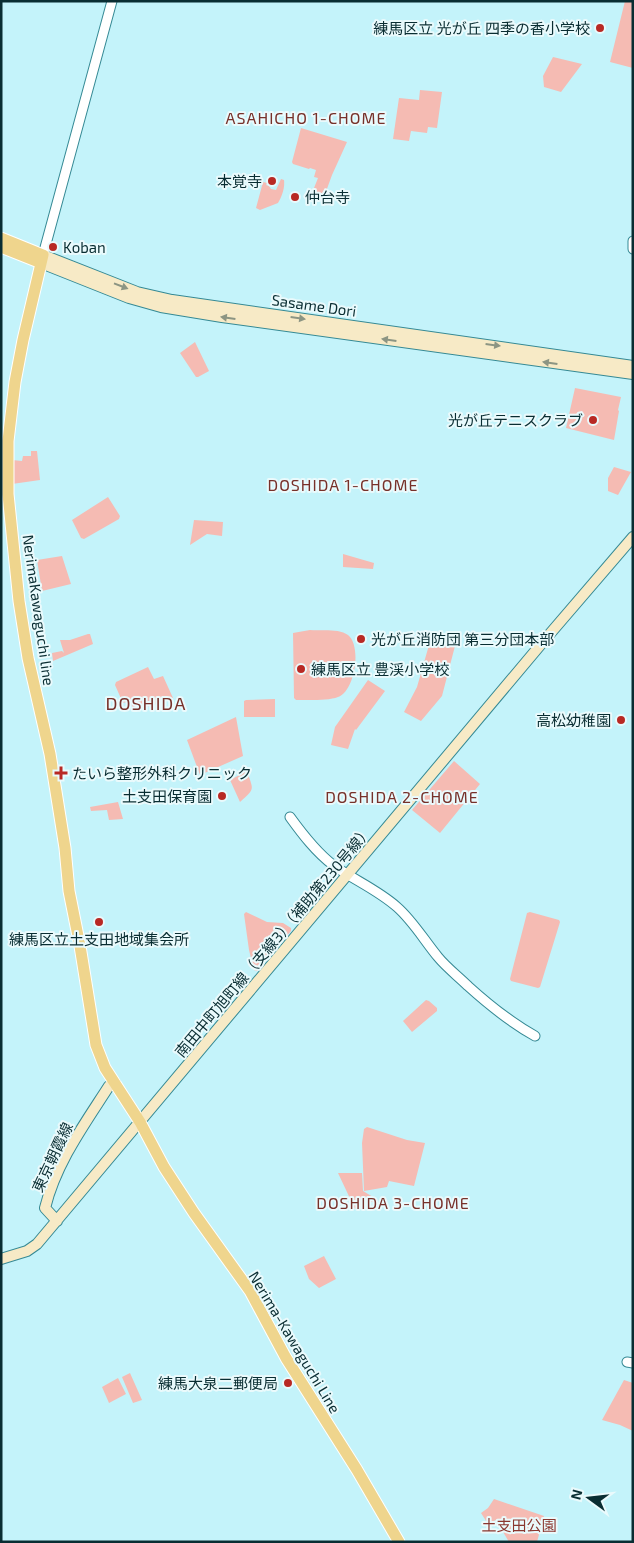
<svg xmlns="http://www.w3.org/2000/svg" width="634" height="1543" font-family="'Exo 2','Noto Sans JP',sans-serif">
  <style>
    .green { fill: #f5bbb3 }
    .lines { fill: none; stroke-linecap: round; stroke-linejoin: round }
    .tertiary-casing { stroke: #358994; stroke-width: 11 }
    .secondary-casing { stroke: #358994; stroke-width: 12 }
    .primary-casing { stroke: #fff; stroke-width: 13 }
    .tertiary { stroke: #fff; stroke-width: 9 }
    .secondary { stroke: #f7eac6; stroke-width: 10 }
    .primary { stroke: #efd58d; stroke-width: 11 }
    .oneway { fill: #8c9583 }
    .poi-dot { fill: #b82924; stroke: #eafafc; stroke-width: 2 }
    .labels { text-anchor: middle; dominant-baseline: central; stroke-width: 4; stroke-linejoin: round; paint-order: stroke }
    .poi-label { font-size: 15px; fill: #092d32; stroke: #eafafc; text-anchor: end }
    .street-label { font-size: 15px; fill: #092d32; stroke: #eafafc }
    .park-label { font-size: 15px; fill: #8a362e; stroke: #eafafc }
    .neighbourhood-label { font-size: 16px; letter-spacing: 1px; fill: #77312a; stroke: #eafafc }
    .quarter-label { font-size: 18px; letter-spacing: 1px; fill: #77312a; stroke: #eafafc }
  </style>
  <rect width="100%" height="100%" fill="#c4f3fa"/>
  <path class="green" d="M625,1H633V68L610,62Z
    M553,57L582,64L561,92L544,87L543,76Z
    M420,90L442,92L437,128L428,127L427,133L411,131L409,141L393,139L399,98L419,100Z
    M301,128L347,142L332,175L324,197L312,193L318,178L314,177L316,170L310,168L309,169L293,164L292,162Z
    M281,179L284,180C285,188 282,196 278,203L260,210L256,208L263,182L267,183L266,185L269,186L271,189L276,190Z
    M195,342L209,371L198,377H196L180,353Z
    M575,388L621,397L618,410L619,411L614,440L566,428Z
    M31,451H37L40,480L12,484V460L22,461L23,456H31Z
    M614,467L631,472L618,495L608,491V478Z
    M108,497L120,516L119,519L84,539L81,538L72,520Z
    M194,520L223,522L222,536L207,534L190,545Z
    M343,554L374,563L373,569L343,567Z
    M62,556L71,584L42,591L37,560Z
    M310,630C321,631 339,628 348,635C362,646 355,691 338,697C328,701 307,700 296,700L294,698L293,633Z
    M88,634H90L93,644L53,661L52,653L62,651L64,653L60,640H70Z
    M431,638L454,643L455,646L442,696L421,721L404,712L417,687Z
    M148,667L154,679L163,676L173,698C160,704 147,706 134,711L130,701L123,703L115,685L116,682Z
    M368,680L385,691L356,730L355,729L348,749L331,745L335,727Z
    M275,699V717H244V701L246,700Z
    M236,717L243,756L200,775L187,740Z
    M454,761L480,784L440,833L412,810Z
    M247,771C253,790 256,788 240,802L230,780Z
    M118,802L123,819L109,820L107,810L91,811L90,807Z
    M246,912L267,922L283,923L291,928V931L257,971L254,970L249,950L244,914Z
    M530,912L559,920L560,922L540,987L538,988L511,981L510,979L527,913Z
    M426,1000L429,1001L437,1008V1011L412,1032L403,1021Z
    M367,1127L407,1140L425,1143L414,1186L389,1181L387,1187L364,1191L362,1143L364,1129Z
    M338,1173H362L363,1191L373,1197L374,1201L355,1209Z
    M324,1256L336,1279L319,1288L309,1279L304,1266Z
    M130,1373L142,1400L133,1403L122,1377Z
    M118,1378L126,1394L109,1403L102,1387Z
    M624,1380L633,1383V1431L620,1425L602,1420Z
    M494,1499L544,1516L537,1542H509L496,1520L488,1524L481,1513L488,1508Z"/>
  <g class="lines">
    <defs>
      <path id="tertiary" d="M633,241V249
        M43,255L112,1
        M290,817C303,835 316,852 333,865C354,880 378,890 397,907C413,921 424,940 438,957C447,968 458,976 468,986C489,1005 510,1022 535,1036
        M627,1362L633,1363"/>
      <path id="secondary" d="M43,255L137,292L172,300L633,366
        M41,263L129,298L161,307L222,317L633,374
        M57,1221L45,1208C56,1163 84,1125 109,1086L115,1083
        M1,1259L27,1251L37,1244L542,643L633,537"/>
      <path id="primary" d="M1,238L43,255L23,340L15,382L8,441V494L19,601L28,658L50,754L65,848L69,891L80,946L96,1045L105,1068L140,1122L164,1167L194,1213L250,1291L286,1358L357,1470L399,1542
        M1,247L41,263"/>
    </defs>
    <use href="#tertiary" class="tertiary-casing"/>
    <use href="#secondary" class="secondary-casing"/>
    <use href="#primary" class="primary-casing"/>
    <use href="#tertiary" class="tertiary"/>
    <use href="#secondary" class="secondary"/>
    <use href="#primary" class="primary"/>
  </g>
  <defs><path id="oneway-solid" d="M-6-.8H1V-3.2L6.5 0L1 3.2V.8H-6Z" transform="scale(1.25)"/></defs>
  <g class="oneway">
    <use href="#oneway-solid" transform="translate(121 286) rotate(21)"/>
    <use href="#oneway-solid" transform="translate(228 318) rotate(-172)"/>
    <use href="#oneway-solid" transform="translate(298 318) rotate(8)"/>
    <use href="#oneway-solid" transform="translate(389 340) rotate(-172)"/>
    <use href="#oneway-solid" transform="translate(493 345) rotate(7)"/>
    <use href="#oneway-solid" transform="translate(550 363) rotate(-172)"/>
  </g>
  <g class="poi-dot">
    <circle cx="600" cy="28" r="5"/>
    <circle cx="272" cy="181" r="5"/>
    <circle cx="295" cy="197" r="5"/>
    <circle cx="53" cy="247" r="5"/>
    <circle cx="593" cy="420" r="5"/>
    <circle cx="361" cy="639" r="5"/>
    <circle cx="301" cy="669" r="5"/>
    <circle cx="621" cy="720" r="5"/>
    <path d="M58.5 765.5h5v5h5v5h-5v5h-5v-5h-5v-5h5z"/>
    <circle cx="222" cy="796" r="5"/>
    <circle cx="99" cy="922" r="5"/>
    <circle cx="288" cy="1383" r="5"/>
  </g>
  <g class="labels">
    <g class="poi-label">
      <text x="590" y="28">練馬区立 光が丘 四季の香小学校</text>
      <text x="262" y="181">本覚寺</text>
      <text x="305" y="197" text-anchor="start">仲台寺</text>
      <text x="63" y="247" text-anchor="start">Koban</text>
      <text x="583" y="420">光が丘テニスクラブ</text>
      <text x="371" y="639" text-anchor="start">光が丘消防団 第三分団本部</text>
      <text x="311" y="669" text-anchor="start">練馬区立 豊渓小学校</text>
      <text x="611" y="720">高松幼稚園</text>
      <text x="72" y="773" text-anchor="start">たいら整形外科クリニック</text>
      <text x="212" y="796">土支田保育園</text>
      <text x="99" y="939" text-anchor="middle">練馬区立土支田地域集会所</text>
      <text x="278" y="1383">練馬大泉二郵便局</text>
    </g>
    <g class="street-label">
      <text transform="translate(314 305) rotate(8)">Sasame Dori</text>
      <text transform="translate(39 610) rotate(82)">NerimaKawaguchi line</text>
      <text transform="translate(273 941) rotate(-50)">南田中町旭町線（支線3）（補助第230号線）</text>
      <text transform="translate(52 1157) rotate(-65)">東京朝霞線</text>
      <text transform="translate(295 1342) rotate(59)">Nerima-Kawaguchi Line</text>
    </g>
    <g class="park-label">
      <text x="519" y="1525">土支田公園</text>
    </g>
    <g class="neighbourhood-label">
      <text x="306" y="117">ASAHICHO 1-CHOME</text>
      <text x="343" y="484">DOSHIDA 1-CHOME</text>
      <text x="402" y="796">DOSHIDA 2-CHOME</text>
      <text x="393" y="1202">DOSHIDA 3-CHOME</text>
    </g>
    <g class="quarter-label">
      <text x="146" y="703">DOSHIDA</text>
    </g>
  </g>
  <rect width="634" height="1543" fill="none" stroke="#092d32" stroke-width="5"/>
  <g transform="translate(589 1498) rotate(285)" stroke="#eafafc" stroke-width="4" paint-order="stroke">
  <path d="M0-4L9 19L0 12L-9 19Z" fill="#092d32"/>
  <text y="-8" font-size="14" font-weight="bold" text-anchor="middle" fill="#092d32">N</text>
  </g>
</svg>
